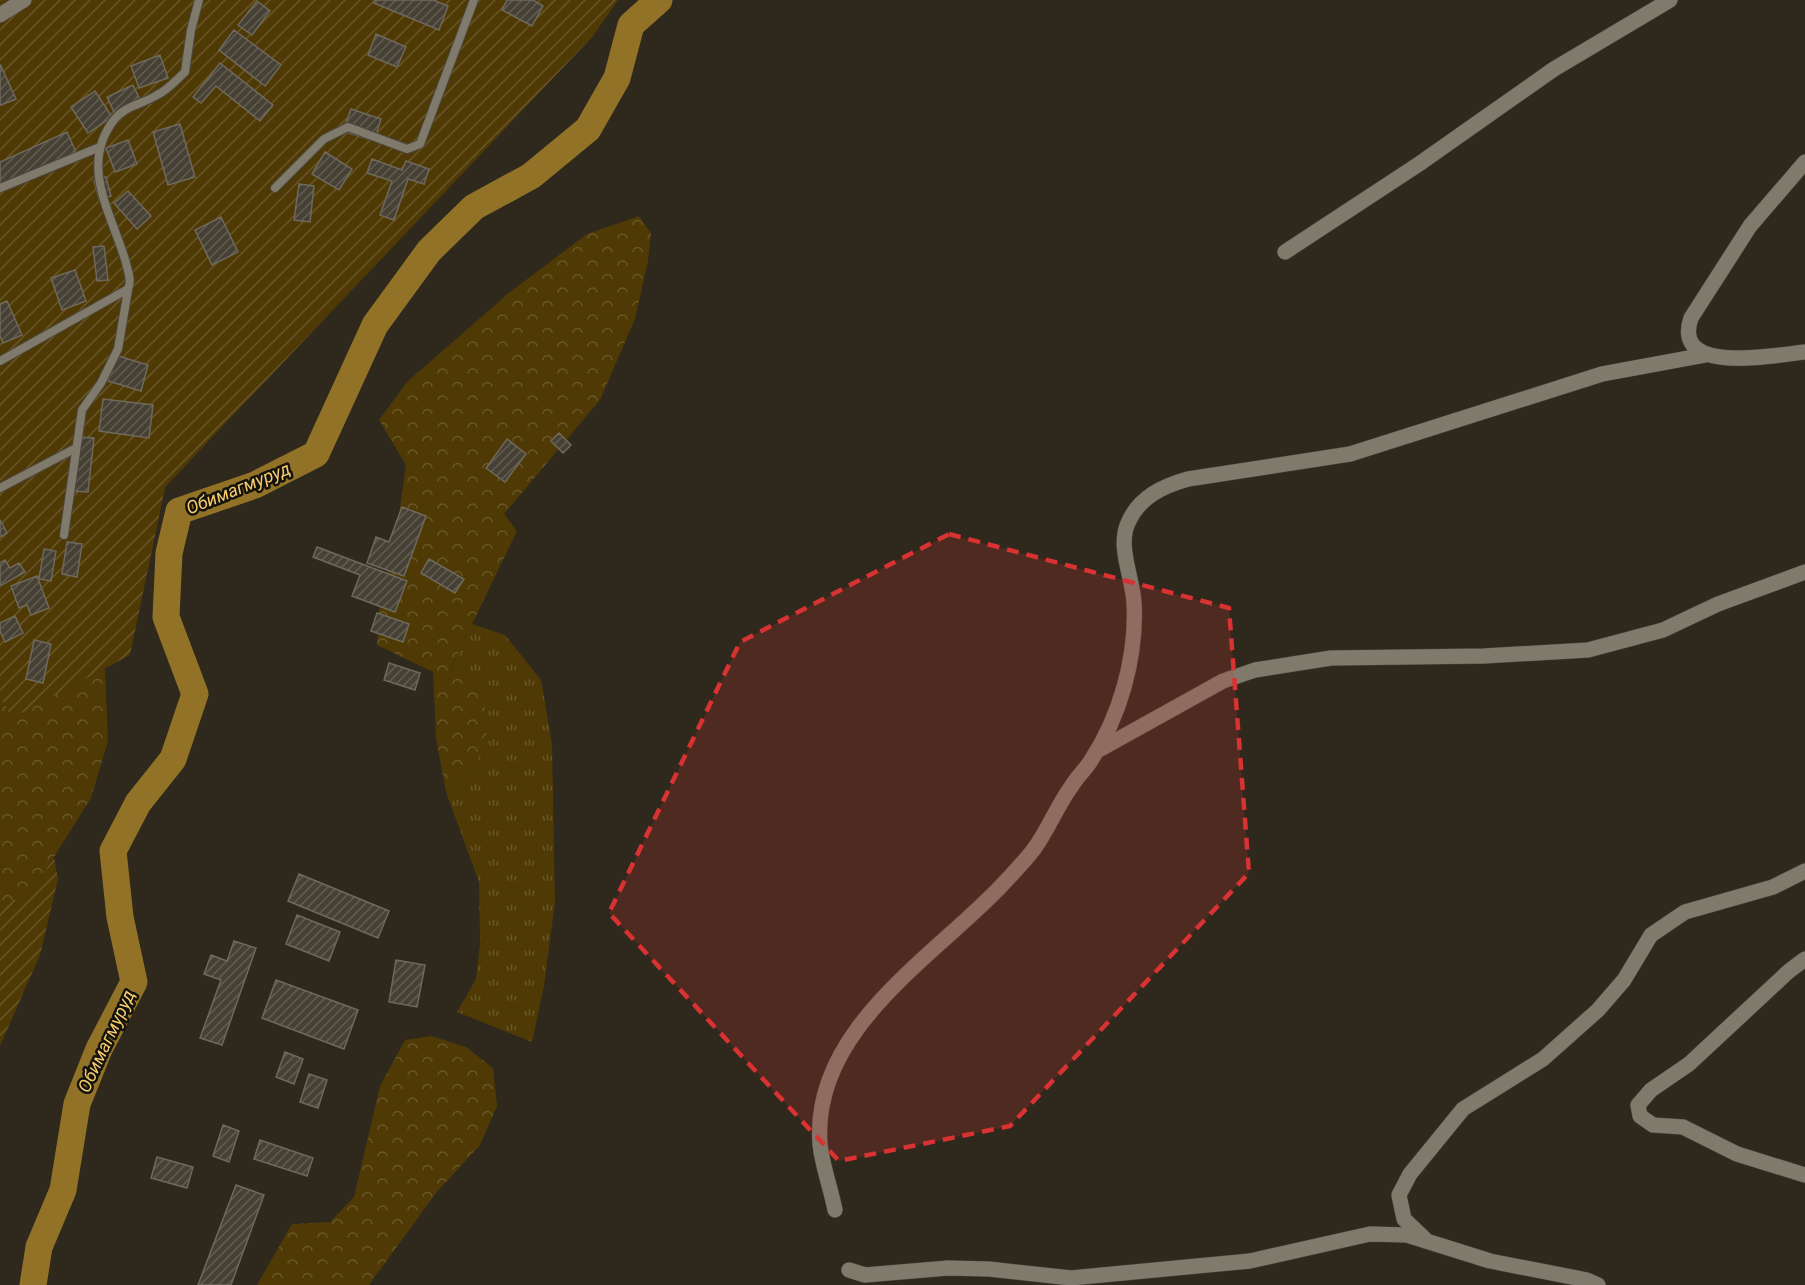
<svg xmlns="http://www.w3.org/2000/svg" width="1805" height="1285" font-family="Roboto,sans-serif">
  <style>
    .grass { fill: url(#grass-tufts) }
    .forest { fill: url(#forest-crowns) }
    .garden { fill: url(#garden-furrows) }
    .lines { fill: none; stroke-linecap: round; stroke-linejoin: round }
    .river { stroke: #927226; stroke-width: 27 }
    .building { fill: url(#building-hatch); stroke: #6f695c; stroke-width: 1.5 }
    .lane-casing { stroke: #4b473d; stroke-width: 10 }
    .street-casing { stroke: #4b473d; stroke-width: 16 }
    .secondary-casing { stroke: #4b473d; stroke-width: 16 }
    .lane { stroke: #807a6c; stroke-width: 8 }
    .street { stroke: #807a6c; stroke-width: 15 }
    .secondary { stroke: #807a6c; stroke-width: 15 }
    .marked { fill: #d83232; fill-opacity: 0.2; stroke: #d83232; stroke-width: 4.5; stroke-dasharray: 12 8; stroke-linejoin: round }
    .labels { text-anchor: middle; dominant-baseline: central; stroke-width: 5; stroke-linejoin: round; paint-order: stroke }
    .water-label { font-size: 18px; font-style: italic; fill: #f8cc6d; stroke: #14120c }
  </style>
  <defs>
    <pattern id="grass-tufts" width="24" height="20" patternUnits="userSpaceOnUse" patternTransform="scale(1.5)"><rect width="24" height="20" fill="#4f3a06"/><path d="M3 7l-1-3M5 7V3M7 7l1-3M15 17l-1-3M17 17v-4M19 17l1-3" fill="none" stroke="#69572a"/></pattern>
    <pattern id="forest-crowns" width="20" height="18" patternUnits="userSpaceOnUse" patternTransform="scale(1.5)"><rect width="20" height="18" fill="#4f3a06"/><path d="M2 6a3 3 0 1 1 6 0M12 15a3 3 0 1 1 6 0" fill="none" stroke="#69572a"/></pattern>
    <pattern id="garden-furrows" width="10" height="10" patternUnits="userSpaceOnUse" patternTransform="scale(1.5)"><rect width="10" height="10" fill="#4f3a06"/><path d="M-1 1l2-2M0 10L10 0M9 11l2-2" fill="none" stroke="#69572a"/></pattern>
    <pattern id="building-hatch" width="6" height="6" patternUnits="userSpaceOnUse" patternTransform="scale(1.5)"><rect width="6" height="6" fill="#474135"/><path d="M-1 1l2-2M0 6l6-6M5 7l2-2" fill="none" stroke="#625d52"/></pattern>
  </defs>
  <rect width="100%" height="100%" fill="#2e281d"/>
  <path class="grass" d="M472,624L505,635L541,680L552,744L555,902L544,986L532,1042L457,1012L476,979L480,943L479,882L446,792L476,767L449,673Z"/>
  <path class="forest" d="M639,216L651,233L648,261L635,319L600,400L504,514L517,531L449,672L481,689L489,726L476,767L446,792L436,738L433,672L377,645L380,589L393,557L406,465L379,420L407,382L510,292L587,234Z
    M197,453L165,487L148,570L70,687L105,668L108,741L91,798L27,900L0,901V546Z
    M431,1036L466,1047L493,1068L497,1106L480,1145L436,1193L369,1285H257L292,1224L330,1222L354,1197L380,1086L405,1040Z"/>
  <path class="garden" d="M0,0H618L593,36L165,487L130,655L12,718L0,695Z
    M54,857L58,879L40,955L0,1046V900H27Z"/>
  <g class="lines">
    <path class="river" d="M33,1285L39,1247L63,1190L77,1104L99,1049L134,982L120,917L113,851L138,803L173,759L195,694L166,617L169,553L179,511L255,485L316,454L375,325L429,251L474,207L531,176L588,129L617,78L631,25L659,0"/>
  </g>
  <path class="building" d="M375,0H433L448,6L439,30L374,3Z
    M507,0H533L543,6L532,26L502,10Z
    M257,1L270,11L252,35L238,25Z
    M234,30L281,65L265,86L219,50Z
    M376,34L406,47L397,67L368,55Z
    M160,55L168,78L139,88L131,66Z
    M220,63L273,105L260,121L216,86L201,103L193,97Z
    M0,64L16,99L1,105L0,103Z
    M133,85L140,100L114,112L107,97Z
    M95,91L112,117L88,133L71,107Z
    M351,109L381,119L374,141L343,131Z
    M180,124L195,177L168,185L153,132Z
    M67,132L76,152L0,186V162Z
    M128,140L137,164L115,172L106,148Z
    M325,152L352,169L339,190L312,174Z
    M372,159L402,170L406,161L429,169L424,184L408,179L394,220L380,215L392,181L367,173Z
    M106,177L111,196L99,199L94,180Z
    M299,184L314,186L310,222L294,220Z
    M128,191L151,216L137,229L114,203Z
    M221,217L238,252L212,265L195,230Z
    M104,246L108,280L97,281L93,247Z
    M75,270L86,301L62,310L51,278Z
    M7,301L22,335L3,343L0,336V304Z
    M115,355L148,365L141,391L108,381Z
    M103,399L153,405L149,438L99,431Z
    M559,433L571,445L563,453L551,441Z
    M80,437L94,438L88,492L74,491Z
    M507,439L526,454L505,482L486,468Z
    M402,507L426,516L404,576L367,563L376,537L389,542Z
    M0,520L7,533L0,537Z
    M67,542L82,544L77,577L62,574Z
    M317,547L407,581L395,612L352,596L360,575L313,557Z
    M44,549L56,551L51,581L39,579Z
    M429,559L464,579L455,593L421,573Z
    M5,560L10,568L19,563L25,572L0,586V563Z
    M37,576L49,608L31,615L27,605L19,608L11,586Z
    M377,613L409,624L403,642L371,631Z
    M15,616L23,633L5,642L0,631V623Z
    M34,640L51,644L43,683L26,679Z
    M389,663L420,673L415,690L384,680Z
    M299,874L389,911L378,938L288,901Z
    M297,915L340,932L329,961L286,944Z
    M234,941L256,948L222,1045L200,1038L221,980L204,974L211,955L227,961Z
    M396,960L425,965L417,1007L389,1002Z
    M276,980L358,1010L344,1049L262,1018Z
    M285,1052L303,1059L294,1084L276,1077Z
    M309,1074L327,1080L318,1108L300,1102Z
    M223,1125L239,1131L229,1162L213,1156Z
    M260,1140L313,1158L307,1176L254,1159Z
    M157,1157L193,1167L187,1188L151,1178Z
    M236,1185L264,1195L231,1285H198Z"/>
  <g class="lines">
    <defs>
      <path id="lane" d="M0,188L100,147
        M275,188L324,139L348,127L407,149L420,144L474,0
        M0,361L128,289C132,281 128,272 126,263C113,216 78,166 114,120C124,106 143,104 157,95C168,90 176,80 185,72L191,30L199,0
        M0,488L76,448
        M64,535L82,410L101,383L118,349L128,290"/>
      <path id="street" d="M1805,162L1750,226L1691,318C1671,376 1775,355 1805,352
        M1285,252L1419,164L1554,69L1670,0
        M1097,751L1223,681L1255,670L1331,658L1484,656L1588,650L1663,630L1718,604L1805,572
        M1805,959L1789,971L1689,1064L1651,1090L1638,1105L1640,1116L1653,1125L1683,1127L1737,1154L1805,1175
        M835,1210C831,1189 822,1165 820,1144C811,1029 936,956 1004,883C1014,872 1025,861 1034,849C1048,830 1057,806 1071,787C1076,778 1084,771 1090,762C1120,717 1137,657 1134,603C1133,578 1117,547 1128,523C1139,497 1163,486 1188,479L1350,454L1602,374L1705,355
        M1425,1239L1404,1219L1399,1195L1410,1174L1463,1109L1543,1059L1598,1010L1624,980L1651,935L1685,912L1773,887L1805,871
        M849,1270L865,1275L948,1268L989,1269L1071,1278L1250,1261L1370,1234L1407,1235L1490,1261L1587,1280L1598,1285"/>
      <path id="secondary" d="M0,15L24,0"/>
    </defs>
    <use href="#lane" class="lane-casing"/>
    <use href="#street" class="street-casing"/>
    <use href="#secondary" class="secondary-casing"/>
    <use href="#lane" class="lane"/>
    <use href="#street" class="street"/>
    <use href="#secondary" class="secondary"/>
  </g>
  <path class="marked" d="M949,534L1229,608L1249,873L1010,1126L839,1161L609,913L740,642Z"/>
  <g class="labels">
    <g class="water-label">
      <text transform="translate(238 488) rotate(-22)">Обимагмуруд</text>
      <text transform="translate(106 1041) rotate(-65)">Обимагмуруд</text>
    </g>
  </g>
</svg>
